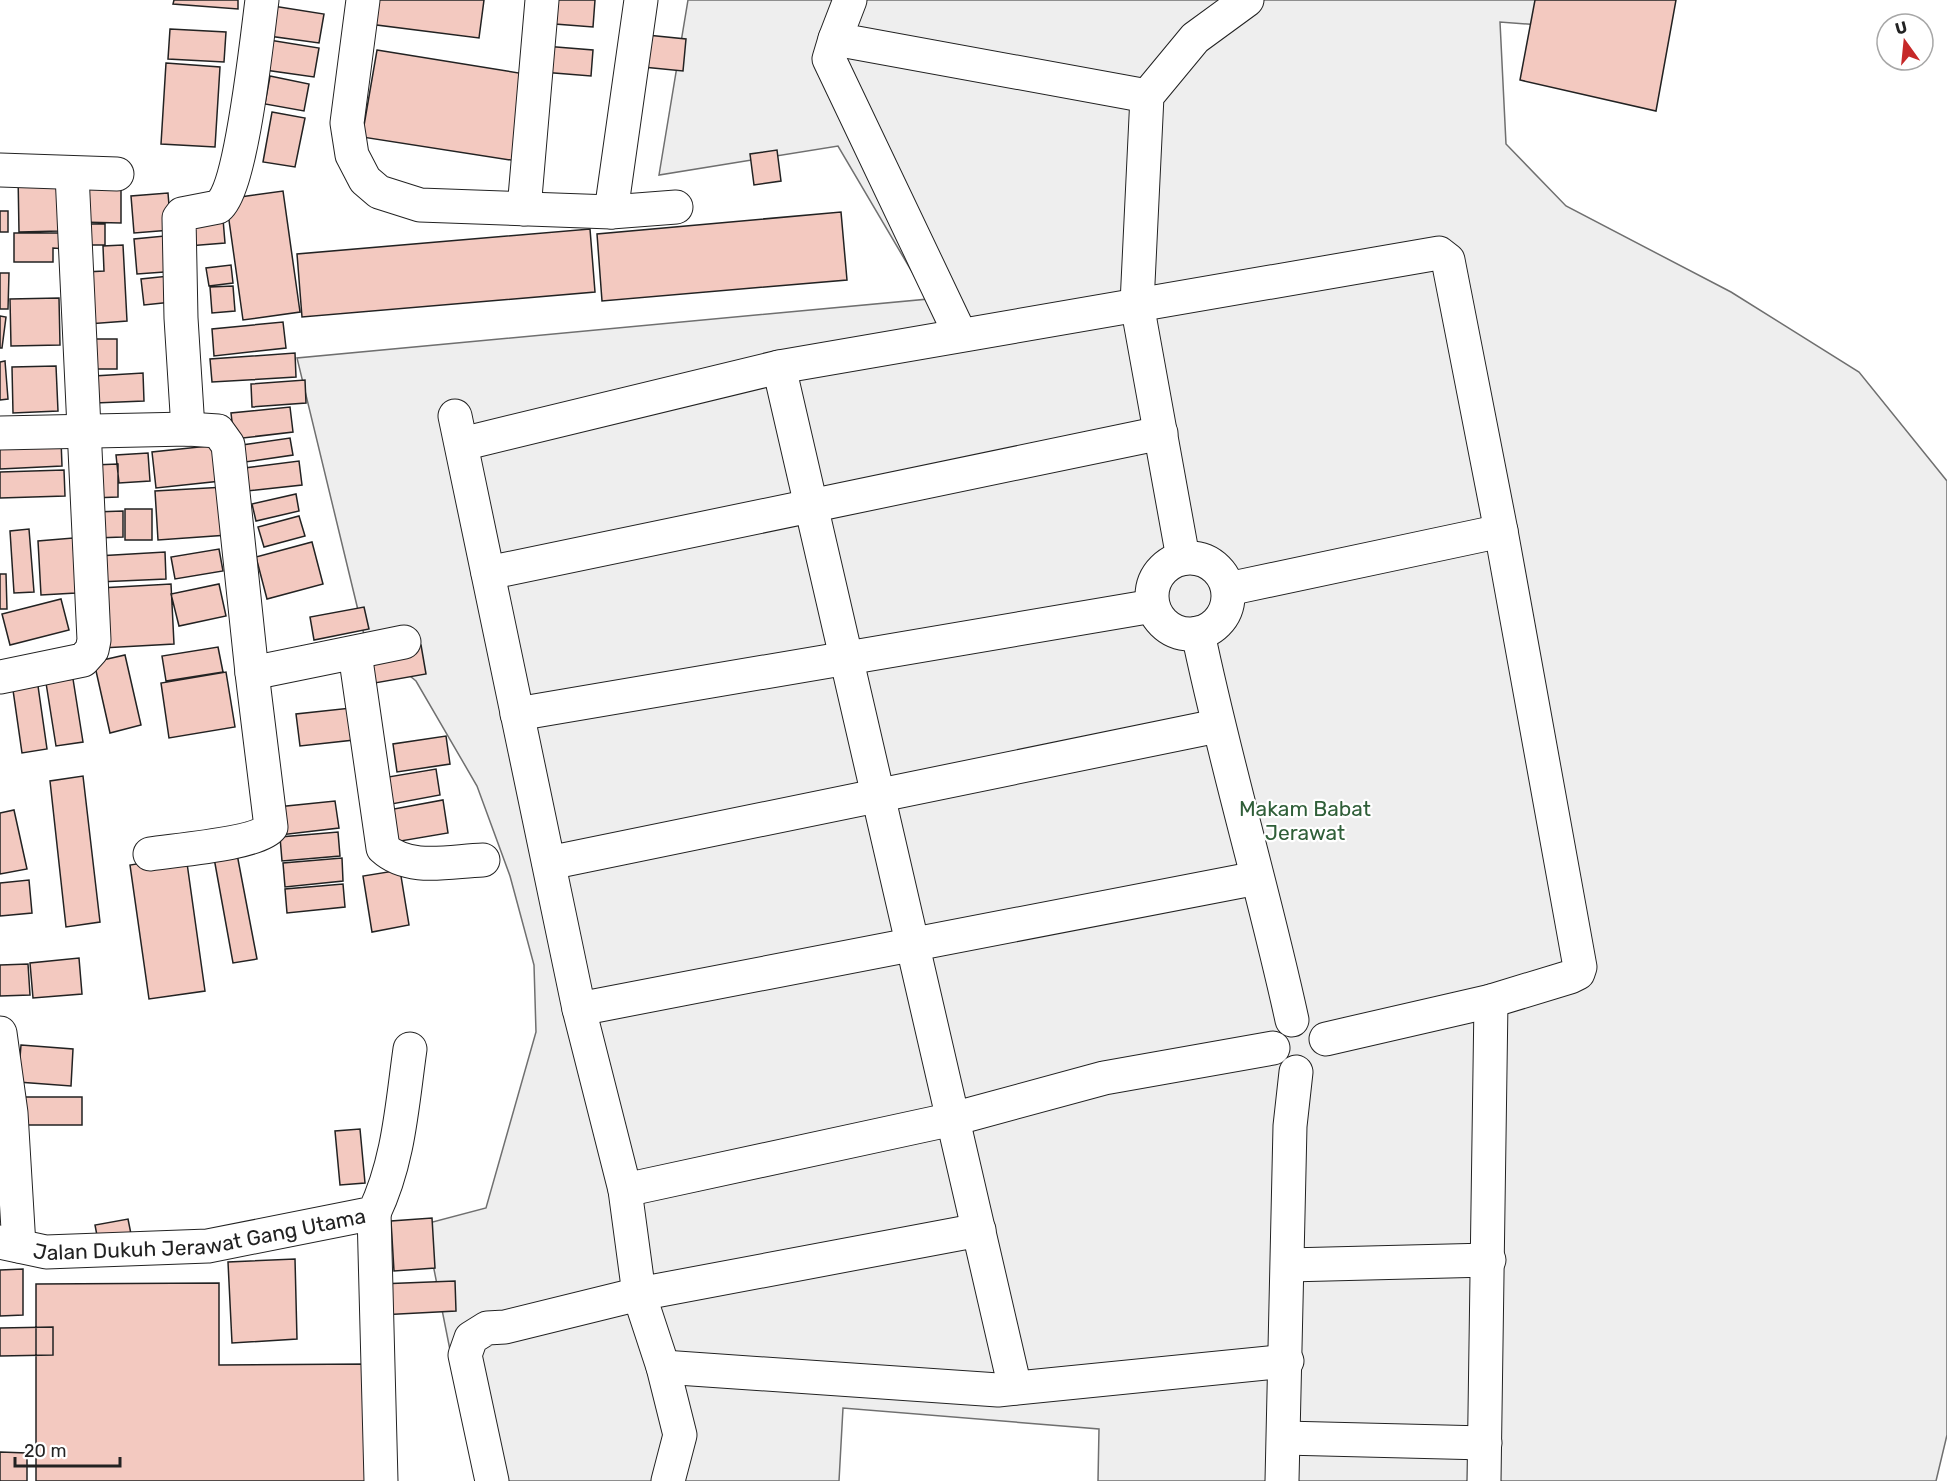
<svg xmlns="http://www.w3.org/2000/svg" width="1947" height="1481" font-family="Rubik,sans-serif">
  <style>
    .green { fill: #eee; stroke: #6f6f6f; stroke-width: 1.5 }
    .building { fill: #f3c9c0; stroke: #222; stroke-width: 1.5 }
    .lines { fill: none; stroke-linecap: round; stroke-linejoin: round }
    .minor-casing { stroke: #222; stroke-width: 35 }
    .minor { stroke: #fff; stroke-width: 33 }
    .labels { text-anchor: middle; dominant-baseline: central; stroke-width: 4.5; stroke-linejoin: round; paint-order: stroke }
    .park-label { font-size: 21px; fill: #2f5e38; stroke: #fff }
    .street-label { font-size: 21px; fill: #222; stroke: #fff }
  </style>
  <rect width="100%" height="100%" fill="#fff"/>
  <path class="green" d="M688,0H1545L1540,25L1500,22L1506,144L1566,206L1731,292L1859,372L1947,481V1435L1936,1481H1098L1099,1429L843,1408L839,1481H476L425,1224L486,1208L536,1032L534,965L510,876L477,786L416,681L365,639L297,358L928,299L838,146L659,175Z"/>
  <path class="building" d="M174,0H238V9L173,4Z
    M372,0H484L479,38L369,24Z
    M557,0H595L593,27L555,24Z
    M1535,0H1676L1656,111L1520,80Z
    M273,6L324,14L319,43L269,36Z
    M170,29L226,32L224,62L168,59Z
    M637,34L686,39L683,71L633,66Z
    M263,39L319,48L314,77L258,69Z
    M544,46L593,50L591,76L542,72Z
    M377,50L531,75L517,161L362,137Z
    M166,63L220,67L215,147L161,144Z
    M270,76L309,84L304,111L265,104Z
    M272,112L305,118L295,167L263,162Z
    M777,150L781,181L754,185L750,154Z
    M59,173L60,231L19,232L18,174Z
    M79,183H121V223L79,222Z
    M283,191L300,312L243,320L226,199Z
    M168,193L171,230L134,233L131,196Z
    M0,211H8V232H0Z
    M841,212L847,280L602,301L597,234Z
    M223,219L225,243L188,246L187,221Z
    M83,224H105V245H83Z
    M590,229L595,292L302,317L297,254Z
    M14,233H66V249L53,248V262H14Z
    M175,235L178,271L137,274L134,239Z
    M123,245L127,321L88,324L85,272L104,271L103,246Z
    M231,265L233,283L209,286L206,268Z
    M0,273H9L8,309H0Z
    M169,276L172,302L144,305L141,279Z
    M233,286L235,311L212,313L210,287Z
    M59,298L60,345L11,346L10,299Z
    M0,316L6,317L2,348H0Z
    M283,322L286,348L214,356L212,329Z
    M94,339H117V369H94Z
    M295,353L296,377L212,382L210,359Z
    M5,361L8,399L0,400V362Z
    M56,366L58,411L13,413L12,367Z
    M143,373L144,401L95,403L94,376Z
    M305,380L306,403L252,407L251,384Z
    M290,407L293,432L234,439L231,413Z
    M290,438L293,455L245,462L242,445Z
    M61,440L62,466L0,469V443Z
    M218,445L221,481L156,488L152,452Z
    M148,453L150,481L119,483L116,455Z
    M299,461L302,485L247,491L245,468Z
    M118,464V497L92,498L93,465Z
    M64,470L65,496L0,498V472Z
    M225,487L228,535L158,540L155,491Z
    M296,494L299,511L256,521L252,504Z
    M125,509H152V540H125Z
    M123,511V537L95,538L94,512Z
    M299,516L305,536L264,547L258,527Z
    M29,529L34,592L14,593L10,531Z
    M73,538L76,593L41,595L38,541Z
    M312,542L323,584L267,599L256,557Z
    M219,549L223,571L175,579L171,557Z
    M165,552L166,579L98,582L97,556Z
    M0,574H6L7,609H0Z
    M171,584L174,644L102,648L100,588Z
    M219,584L226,616L179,626L171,594Z
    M61,599L69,630L10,645L2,614Z
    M364,607L369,629L314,640L310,617Z
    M421,645L426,674L375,683L371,654Z
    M218,647L223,672L166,681L162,656Z
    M125,655L141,725L110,733L94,662Z
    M226,672L235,727L169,738L161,683Z
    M37,679L47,749L22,753L12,683Z
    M73,679L83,742L56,746L46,683Z
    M351,708L354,740L300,746L296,714Z
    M446,736L450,764L397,772L393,744Z
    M436,769L440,795L381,806L376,779Z
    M83,776L100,922L66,927L50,781Z
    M443,800L448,833L389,843L383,811Z
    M335,801L339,828L280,835L277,807Z
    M14,810L27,869L0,874V813Z
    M338,832L340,856L282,861L280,837Z
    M237,854L257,959L233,963L214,858Z
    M186,856L205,991L149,999L130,865Z
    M342,858L343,881L285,887L283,863Z
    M400,870L409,925L372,932L363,876Z
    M29,880L32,913L0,916V883Z
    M343,884L345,907L287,913L285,889Z
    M79,958L82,994L33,998L30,963Z
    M28,964L30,995L0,996V965Z
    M21,1045L73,1049L71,1086L18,1082Z
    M20,1097H82V1125H19Z
    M360,1129L365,1183L340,1185L335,1131Z
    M432,1218L435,1268L394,1271L391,1221Z
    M128,1219L132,1239L99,1246L95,1225Z
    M295,1259L297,1339L232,1343L228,1262Z
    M23,1269V1315L0,1316V1270Z
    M455,1281L456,1311L380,1315L379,1284Z
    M219,1283V1365L368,1364V1481H36V1284Z
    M53,1327V1355L0,1356V1328Z
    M0,1452L27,1453V1481H0Z"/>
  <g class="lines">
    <defs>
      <g id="minor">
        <path d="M363,0L347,123L352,155L365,180L379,192L420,205L611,212L676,207"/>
        <path d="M850,0L835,39L1147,96"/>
        <path d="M835,39L829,59L960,334"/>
        <path d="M0,170L117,174"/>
        <path d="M524,209L542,0"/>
        <path d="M611,212L641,0"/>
        <path d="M779,367L1015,1388"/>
        <path d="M455,416L579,1009L625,1190L639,1294L663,1367L680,1435L668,1481"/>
        <path d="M188,429L181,318L179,218L182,214L218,207C242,188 257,37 262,0"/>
        <path d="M0,433L188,429L218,431L228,445L252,673L404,642"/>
        <path d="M462,444L779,367L1439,253L1448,260L1501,531L1580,967L1578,973L1570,977L1491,1001L1326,1039"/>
        <path d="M1183,558L1137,304L1147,96L1195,38L1247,0"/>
        <circle cx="1190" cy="596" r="38"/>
        <path d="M488,573L1161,433"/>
        <path d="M1228,589L1501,531"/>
        <path d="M1198,633C1225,763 1264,891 1292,1020"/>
        <path d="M355,653L383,848C409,872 450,861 483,860"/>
        <path d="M0,677L83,660L92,650L94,640L72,174"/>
        <path d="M517,714L1153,606"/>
        <path d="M150,854C174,850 258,844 271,827L252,673"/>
        <path d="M549,863L1217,726"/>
        <path d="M579,1009L1257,878"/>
        <path d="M0,1033L11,1113L19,1246"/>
        <path d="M625,1190L953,1119L1104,1078L1273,1048"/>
        <path d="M374,1213L381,1481"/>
        <path id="s1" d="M0,1242L46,1252L208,1246L374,1213C399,1161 402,1105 410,1049"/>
        <path d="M1288,1265L1489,1260"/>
        <path d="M663,1367L998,1390L1287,1361"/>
        <path d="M1284,1438L1485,1443"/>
        <path d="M492,1481L465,1355L471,1338L487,1328L505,1327L639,1294L979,1230"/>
        <path d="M1282,1481L1290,1126L1296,1072"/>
        <path d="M1484,1481L1491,1001"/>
      </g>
    </defs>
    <use href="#minor" class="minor-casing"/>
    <use href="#minor" class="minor"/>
  </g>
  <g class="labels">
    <g class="park-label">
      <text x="1305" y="808">Makam Babat<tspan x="1305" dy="24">Jerawat</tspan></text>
    </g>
    <g class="street-label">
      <text stroke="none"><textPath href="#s1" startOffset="202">Jalan Dukuh Jerawat Gang Utama</textPath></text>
    </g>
  </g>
  <g transform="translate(1905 42) rotate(345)"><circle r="28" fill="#ffffff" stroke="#a7a7a7" stroke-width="1.5"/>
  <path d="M0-4.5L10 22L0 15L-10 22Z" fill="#c62828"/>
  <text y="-9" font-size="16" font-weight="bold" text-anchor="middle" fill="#222222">U</text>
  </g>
  <path d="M15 1457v9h105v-9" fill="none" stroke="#222222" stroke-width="3"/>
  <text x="24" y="1457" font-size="18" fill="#222222" stroke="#ffffff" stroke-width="4.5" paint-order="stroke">20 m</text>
</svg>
